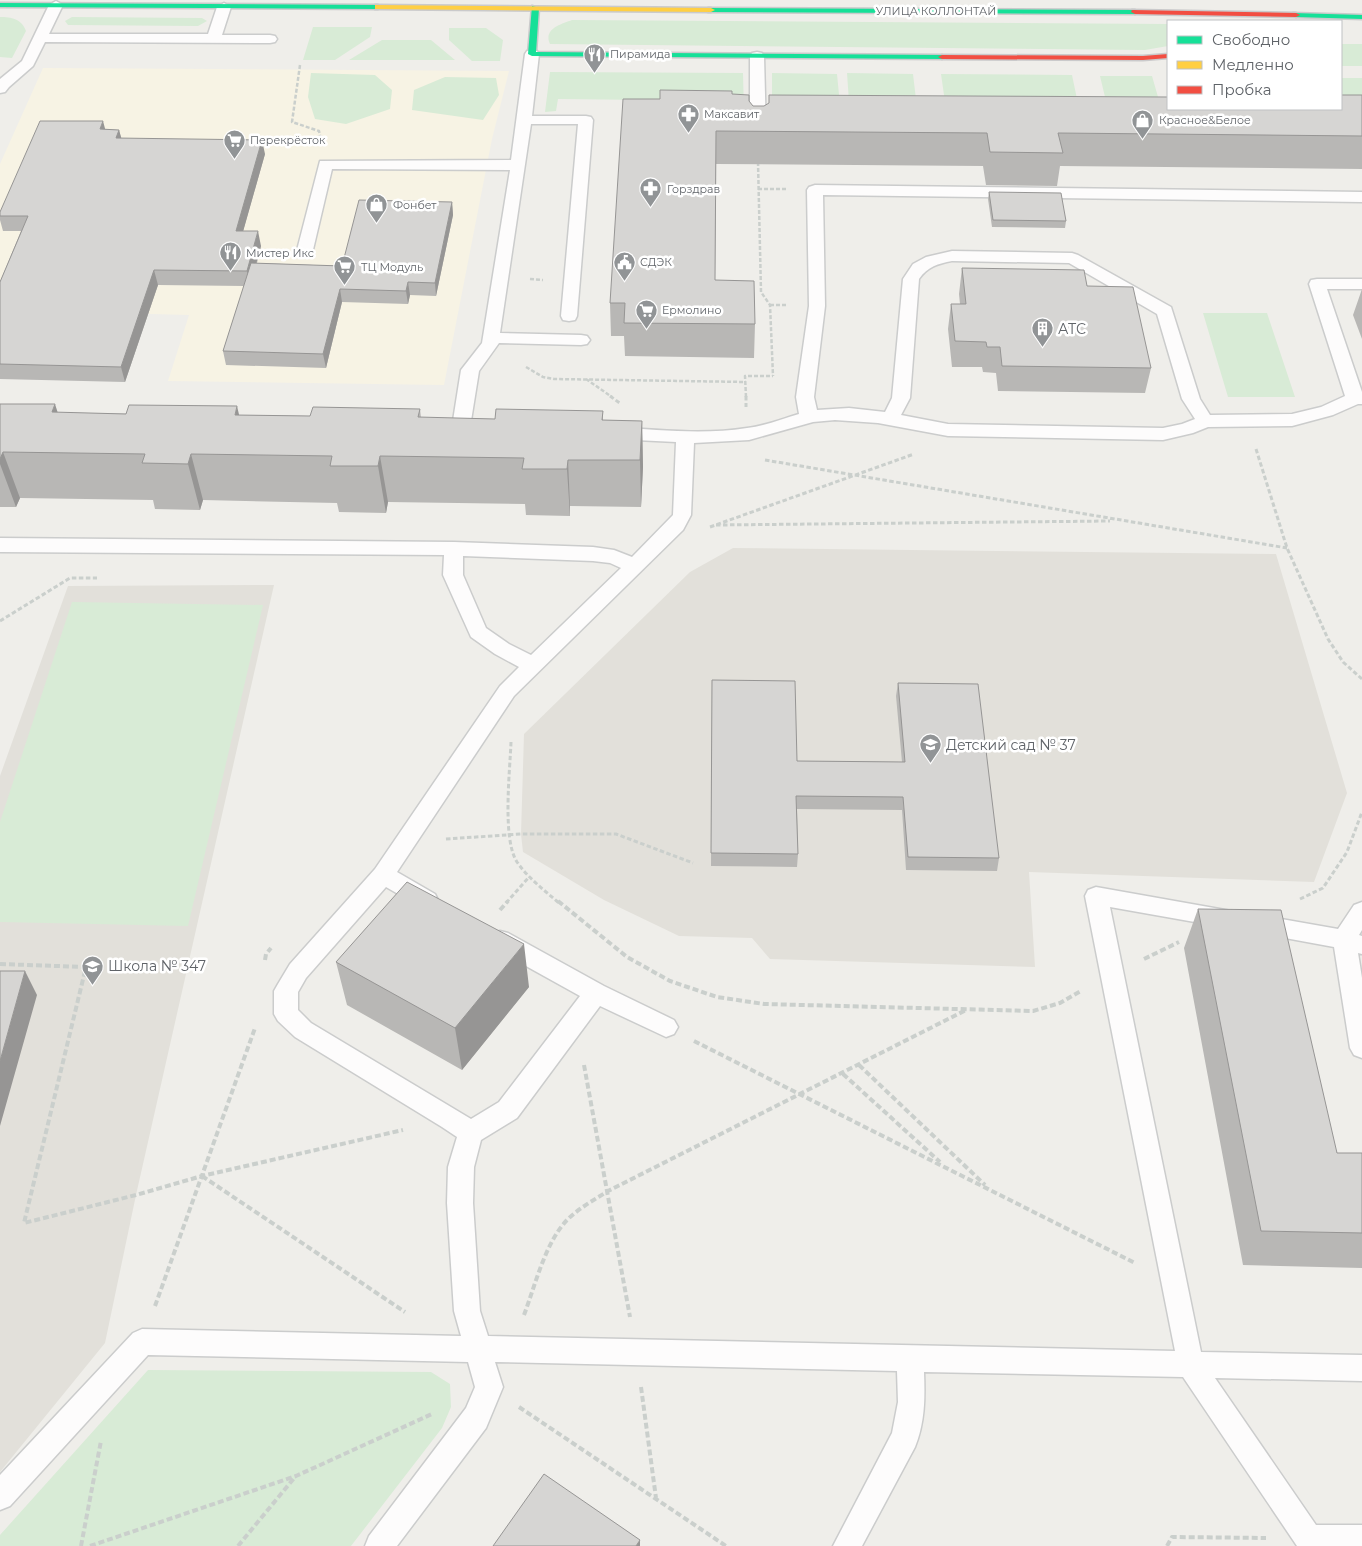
<svg xmlns="http://www.w3.org/2000/svg" width="1362" height="1546" font-family="Montserrat,sans-serif">
  <style>
    .commercial { fill: #f7f3e4 }
    .education { fill: #e2e0da }
    .green { fill: #d8ebd6 }
    .lines { fill: none; stroke-linecap: round; stroke-linejoin: round }
    .lane-casing { stroke: #cbcccc; stroke-width: 3 }
    .fast-casing { stroke: #cacacb; stroke-width: 3 }
    .slow-casing { stroke: #cacacb; stroke-width: 3 }
    .jam-casing { stroke: #cacacb; stroke-width: 3 }
    .path-far2 { stroke: #cacfcc; stroke-width: 2.5; stroke-dasharray: 4 2; stroke-linecap: butt }
    .path-far1 { stroke: #cacfcc; stroke-width: 3; stroke-dasharray: 4.5 2.5; stroke-linecap: butt }
    .path { stroke: #cacfcc; stroke-width: 4; stroke-dasharray: 6 3; stroke-linecap: butt }
    .lane { fill: #fdfcfc; fill-rule: evenodd }
    .fast { fill: #16e098; fill-rule: evenodd }
    .slow { fill: #ffcf43; fill-rule: evenodd }
    .jam { fill: #f24e42; fill-rule: evenodd }
    .wall { fill: #b8b7b5 }
    .shaded-wall { fill: #969594 }
    .building { fill: #d6d5d3; stroke: #969594 }
    .labels { text-anchor: middle; dominant-baseline: central; stroke-width: 5; stroke-linejoin: round; paint-order: stroke }
    .far-street-label { font-size: 11px; fill: #5f6368; stroke: #fff }
    .far-poi-label { font-size: 11px; fill: #5f6368; stroke: #fff; text-anchor: start }
    .poi-label { font-size: 14px; fill: #5f6368; stroke: #fff; text-anchor: start }
  </style>
  <rect width="100%" height="100%" fill="#efeeea"/>
  <path class="commercial" d="M43,68L509,71L492,139L444,385L168,381L189,315L0,310V164Z"/>
  <path class="education" d="M733,548L1276,554L1347,793L1314,882L1029,872L1035,967L770,959L752,938L679,936L604,900L523,852L521,834L524,734L690,572Z
    M274,585L136,1195L105,1343L0,1472V776L68,586Z"/>
  <path class="green" d="M0,17C11,17 22,19 26,31L12,58L0,57Z
    M72,17L202,18L207,21L198,26L68,25L65,21Z
    M572,20L1168,24V46L1145,50L550,44C543,29 561,24 572,20Z
    M313,27H372L370,37L335,60H303Z
    M449,28H486L503,40L500,61H472L449,40Z
    M382,40H431L455,60H349Z
    M1341,44H1362V66H1341Z
    M550,72L743,73L744,114L647,100L558,99L556,111L545,112Z
    M311,73L375,75L392,90L390,109L346,124L315,119L308,97Z
    M772,73L837,74L841,115H772Z
    M847,73L913,74L918,116H850Z
    M941,74L1072,75L1081,118L947,116Z
    M1100,76H1152L1164,118H1110Z
    M445,77L496,78L499,95L483,120L412,110L414,90Z
    M1341,78H1362V119L1341,109Z
    M1203,313H1267L1295,397H1228Z
    M72,602L263,605L188,926L0,922V822Z
    M148,1370L431,1372L450,1384L451,1407L442,1428L351,1546H0V1535Z"/>
  <g class="lines">
    <defs>
      <path id="lane" d="M56,1L63,5L49,34H208L217,7L224,3L231,7L222,35H270L275,36L277,39L275,42L270,43L45,42L33,66L9,87L5,92L0,93V79L22,61L49,5Z
        M532,50L537,51L539,54L532,116H586L591,117L593,120L577,316L575,320L569,321L563,320L561,316L578,124H531L500,333L581,335L587,336L590,340L587,344L581,345L499,343L479,371L470,427L467,431L461,433L455,431L452,427L461,370L482,343L510,170L332,169L312,254L310,257H298L296,254L320,161L511,160L525,54L527,51Z
        M757,52L762,53L764,56L766,134L763,137H753L750,134V56L752,53Z
        M815,185L1362,192V202L823,195L825,306L814,397L817,410L849,408L885,412L892,398L903,279L913,264L926,257L952,251L1072,253L1078,255L1171,307L1200,399L1210,415L1292,414L1321,407L1345,396L1309,284L1311,280L1317,279H1362V289H1327L1362,392V404H1358L1333,415L1292,426L1208,427L1193,433L1163,440L948,436L878,423L835,420L813,422L749,440L694,443L691,515L683,530L514,696L397,872L435,894L438,900L435,906L427,909L419,906L386,887L306,978L298,992V1010L311,1023L471,1119L499,1102L580,996L492,947L489,940L492,933L500,931L508,933L604,986L674,1020L678,1027L674,1034L666,1037L600,1006L517,1118L481,1140L474,1167L473,1203L480,1311L488,1336L1175,1351L1085,896L1088,890L1096,887L1231,911L1234,918L1231,925L1223,927L1110,907L1201,1352L1362,1355V1381L1215,1378L1316,1525H1362V1546H1297L1183,1377L924,1372C925,1398 925,1422 915,1447L862,1546H833L892,1433L898,1402L897,1371L495,1362L503,1387L486,1428L397,1546H365L369,1536L466,1408L475,1387L468,1362L148,1355L10,1506L0,1510V1475L133,1333L142,1329L461,1336L454,1311L447,1203L448,1167L457,1137L442,1127L295,1037L278,1021L274,1014V991L278,984L290,964L375,869L500,686L519,667L495,654L471,637L443,575L444,555L0,552V538L454,542L593,547L614,550L632,557L673,515L676,442L615,439L609,437L606,433L609,429L615,427C659,430 703,435 747,428C765,426 782,419 799,414L796,397L809,306L807,190L809,187ZM952,261L1069,263L1157,314L1182,399L1195,419L1182,424L1163,428L948,424L901,415L910,398L919,279C928,266 938,264 952,261ZM463,556L593,561L610,563L621,568L531,655L509,644L486,628L463,575Z
        M1362,902V930L1359,935L1362,936V954L1358,953L1362,978V1058L1354,1055L1350,1048L1334,947L1258,933L1250,931L1247,924L1250,917L1258,915L1338,929L1354,905Z"/>
      <path id="fast" d="M0,3L378,5L382,7L378,9L0,7Z
        M532,6L539,8L536,52L942,55L946,57L942,59L532,56L528,54Z
        M708,8L1135,10L1139,12L1135,14L711,12H708Z
        M1293,13L1362,15V19L1296,17L1292,15Z"/>
      <path id="slow" d="M375,5L711,8L715,10L711,12L378,9H375Z"/>
      <path id="jam" d="M1132,10L1296,13L1300,15L1296,17L1135,14L1131,12Z
        M1168,54V58L1143,60L942,59L938,57L942,55L1143,56Z"/>
    </defs>
    <use href="#lane" class="lane-casing"/>
    <use href="#fast" class="fast-casing"/>
    <use href="#slow" class="slow-casing"/>
    <use href="#jam" class="jam-casing"/>
    <path class="path-far2" d="M300,65L292,122L319,131L321,140
      M758,162L761,292L770,305L773,376
      M758,189H786
      M530,279L543,280
      M770,305H787
      M526,367L543,377L554,379L746,382
      M586,379L612,397
      M746,397L745,376H773"/>
    <path class="path-far1" d="M610,396L621,404
      M746,396V407
      M1256,449L1287,548L1328,639L1343,662L1362,679
      M765,460L1287,548
      M716,525L1110,521
      M710,527L914,454
      M0,621L70,578H97
      M511,742C510,771 502,839 517,862C528,878 544,890 559,903
      M446,839L521,834H616L693,863
      M1300,899L1323,888L1347,852L1362,812
      M506,903L529,877"/>
    <path class="path" d="M558,901L627,957L670,981L717,997L764,1004L1033,1011L1060,1003L1081,991
      M500,910L508,901
      M1144,959L1179,942
      M265,960L266,954L271,948
      M0,964L86,967L24,1223L136,1195L202,1176L403,1130
      M694,1041L1135,1263
      M584,1065L630,1317
      M859,1065L985,1185
      M843,1074L940,1162
      M202,1176L405,1312
      M155,1306L255,1028
      M524,1315C535,1286 545,1243 567,1220C579,1208 594,1200 608,1191L966,1010
      M641,1387L656,1498
      M519,1407L726,1546
      M81,1546L101,1441
      M90,1546L296,1476L432,1414
      M238,1546L295,1477
      M1167,1546L1172,1537L1266,1538"/>
    <use href="#lane" class="lane"/>
    <use href="#fast" class="fast"/>
    <use href="#slow" class="slow"/>
    <use href="#jam" class="jam"/>
  </g>
  <path class="wall" d="M732,94L749,101L753,106H764L1168,109L1362,95V169L1060,166L1057,186L986,185L983,166L716,164L715,280L755,324L754,358L625,356L624,336H611L610,303L660,99Z
    M105,129L119,130L121,138L265,154L243,231L261,246L257,263L342,266L452,202L453,215L436,296L410,295L408,304L342,302L326,368L226,365L223,351L244,286L158,285L125,382L0,379V282L21,231H3L0,220V212Z
    M989,192L1066,221L1065,228L992,227L988,199Z
    M962,268L1087,286L1151,368L1145,393L998,391L996,373L983,372L982,367H952L948,329L951,304H960L959,294Z
    M1362,289V339L1353,315Z
    M0,404L57,413L310,416L420,409L421,418L495,419L603,411V420L642,421L643,467L641,507L570,506V516L526,515L525,504L388,502L386,513L339,512L337,503L203,500L200,510L155,509L153,500L20,498L16,507H0Z
    M712,680L797,761L902,762L896,696L898,683L999,858L997,871L906,870L902,810L797,809L798,854L797,867L711,866Z
    M1198,909L1337,1153H1362V1268L1243,1265L1184,948Z
    M336,962L529,987L462,1070L347,1005Z"/>
  <path class="shaded-wall" d="M103,121L107,136L100,129Z
    M119,130L123,144L116,138Z
    M262,140L265,154L239,246L236,231Z
    M452,202L453,215L436,296L435,283Z
    M258,231L261,246L250,286L247,271Z
    M154,270L158,285L125,382L121,367Z
    M408,282L410,295L408,304L406,291Z
    M340,289L342,302L326,368L323,354Z
    M55,404L70,451L52,412Z
    M237,406L248,453L235,415Z
    M642,421L643,467L641,507L640,460Z
    M3,452L20,498L16,507L0,464V459Z
    M191,454L203,500L200,510L188,464Z
    M380,456L388,502L386,513L378,466Z
    M568,460L570,506V516L567,469Z
    M524,944L529,987L462,1070L455,1028Z
    M25,971L37,995L0,1126V1061Z
    M640,1540V1546H636Z"/>
  <path class="building" d="M660,90L732,91V94L749,95V101L753,106H764L769,103V95L1168,97V109H1341V95H1362V136L1058,133L1063,153L990,152L987,133L716,131L715,280L754,281L755,324L624,323L625,303H610L623,99H660Z
    M40,121H103L100,129L119,130L116,138L262,140L236,231H258L247,271L154,270L121,367L0,364V282L28,216H0V212Z
    M989,192L1061,193L1066,221L993,220Z
    M359,200L452,202L435,283L408,282L406,291L340,289L323,354L223,351L251,263L342,266Z
    M962,268L1084,270L1087,286L1133,287L1151,368L1002,366L1000,347H987L986,342L955,341L951,304H966Z
    M0,404H55L52,412L126,414L129,405L237,406L235,415L310,416L313,407L420,409L418,417L495,419L496,409L603,411L602,420L642,421L640,460H568L567,469H522L524,458L380,456L378,466H330L332,456L191,454L188,464L142,463L145,454L3,452L0,459Z
    M712,680L795,681L797,761L905,762L898,683L978,684L999,858L908,857L903,797L796,796L798,854L711,853Z
    M407,882L524,944L455,1028L336,962Z
    M1198,909L1281,910L1337,1153H1362V1233L1261,1231Z
    M0,971H25L0,1061Z
    M544,1474L640,1540L636,1546H493Z"/>
  <defs>
    <symbol id="restaurant-pin" viewBox="-11 -11 22 30"><path d="M0 17L-7.5 6A9.5 9.5 0 1 1 7.5 6Z" fill="#919496" stroke="#fff"/><path d="M-5-6h1v4h1v-4h1v4h1v-4h1v5L-1.5 .5V6h-2V.5L-5-1ZM5-6V6H3V1.5H1.5Q1.5-4 5-6Z" fill="#fff"/></symbol>
    <symbol id="pharmacy-pin" viewBox="-11 -11 22 30"><path d="M0 17L-7.5 6A9.5 9.5 0 1 1 7.5 6Z" fill="#919496" stroke="#fff"/><path d="M-2-6h4v4h4v4h-4v4h-4v-4h-4v-4h4Z" fill="#fff"/></symbol>
    <symbol id="shop-pin" viewBox="-11 -11 22 30"><path d="M0 17L-7.5 6A9.5 9.5 0 1 1 7.5 6Z" fill="#919496" stroke="#fff"/><path d="M-5-2.5h2.3a2.7 3.5 0 0 1 5.4 0H5L5.5 6h-11ZM-1.5-2.5h3a1.5 2.3 0 0 0-3 0Z" fill="#fff"/></symbol>
    <symbol id="supermarket-pin" viewBox="-11 -11 22 30"><path d="M0 17L-7.5 6A9.5 9.5 0 1 1 7.5 6Z" fill="#919496" stroke="#fff"/><path d="M-6-5.5h2.5l.6 2H6L4.5 2H-2.5L-4.4-4H-6ZM-1.5 3.2a1.3 1.3 0 1 0 .1 0ZM3 3.2a1.3 1.3 0 1 0 .1 0Z" fill="#fff"/></symbol>
    <symbol id="civic-pin" viewBox="-11 -11 22 30"><path d="M0 17L-7.5 6A9.5 9.5 0 1 1 7.5 6Z" fill="#919496" stroke="#fff"/><path d="M-.6-6.5H3V-4.5H.6V-3L4-1V1h2V6H-6V1h2V-1L-.6-3ZM-1.2 2.5V6h2.4V2.5Z" fill="#fff"/></symbol>
    <symbol id="building-pin" viewBox="-11 -11 22 30"><path d="M0 17L-7.5 6A9.5 9.5 0 1 1 7.5 6Z" fill="#919496" stroke="#fff"/><path d="M-4-6H4V6H1V3H-1V6H-4ZM-2.5-4.3h1.7v1.8h-1.7ZM.8-4.3h1.7v1.8H.8ZM-2.5-1h1.7V.8h-1.7ZM.8-1h1.7V.8H.8Z" fill="#fff"/></symbol>
    <symbol id="school-pin" viewBox="-11 -11 22 30"><path d="M0 17L-7.5 6A9.5 9.5 0 1 1 7.5 6Z" fill="#919496" stroke="#fff"/><path d="M0-5L7-2L0 1L-7-2ZM-4 1L0 2.5L4 1V4Q0 6-4 4Z" fill="#fff"/></symbol>
  </defs>
  <g fill-rule="evenodd">
    <use href="#restaurant-pin" x="582" y="42" width="25" height="34"/>
    <use href="#pharmacy-pin" x="676" y="102" width="25" height="34"/>
    <use href="#shop-pin" x="1130" y="108" width="25" height="34"/>
    <use href="#supermarket-pin" x="222" y="128" width="25" height="34"/>
    <use href="#pharmacy-pin" x="638" y="176" width="25" height="34"/>
    <use href="#shop-pin" x="364" y="192" width="25" height="34"/>
    <use href="#restaurant-pin" x="218" y="240" width="25" height="34"/>
    <use href="#civic-pin" x="612" y="250" width="25" height="34"/>
    <use href="#supermarket-pin" x="332" y="254" width="25" height="34"/>
    <use href="#supermarket-pin" x="634" y="298" width="25" height="34"/>
    <use href="#building-pin" x="1030" y="316" width="25" height="34"/>
    <use href="#school-pin" x="918" y="732" width="25" height="34"/>
    <use href="#school-pin" x="80" y="954" width="25" height="34"/>
  </g>
  <g class="labels">
    <g class="far-street-label">
      <text x="936" y="11">УЛИЦА КОЛЛОНТАЙ</text>
    </g>
    <g class="far-poi-label">
      <text x="610" y="54">Пирамида</text>
      <text x="704" y="114">Максавит</text>
      <text x="1159" y="120">Красное&amp;Белое</text>
      <text x="250" y="140">Перекрёсток</text>
      <text x="667" y="189">Горздрав</text>
      <text x="393" y="205">Фонбет</text>
      <text x="246" y="253">Мистер Икс</text>
      <text x="640" y="262">СДЭК</text>
      <text x="361" y="267">ТЦ Модуль</text>
      <text x="662" y="310">Ермолино</text>
    </g>
    <g class="poi-label">
      <text x="1058" y="329">АТС</text>
      <text x="946" y="745">Детский сад № 37</text>
      <text x="108" y="966">Школа № 347</text>
    </g>
  </g>
  <rect x="1167" y="20" width="175" height="90" fill="#ffffff" stroke="#bfc1c3"/>
  <rect x="1177" y="36" width="25" height="8" fill="#16e098" stroke="#bfc1c3"/>
  <text x="1212" y="45" font-size="15" fill="#5f6368">Свободно</text>
  <rect x="1177" y="61" width="25" height="8" fill="#ffcf43" stroke="#bfc1c3"/>
  <text x="1212" y="70" font-size="15" fill="#5f6368">Медленно</text>
  <rect x="1177" y="86" width="25" height="8" fill="#f24e42" stroke="#bfc1c3"/>
  <text x="1212" y="95" font-size="15" fill="#5f6368">Пробка</text>
</svg>
